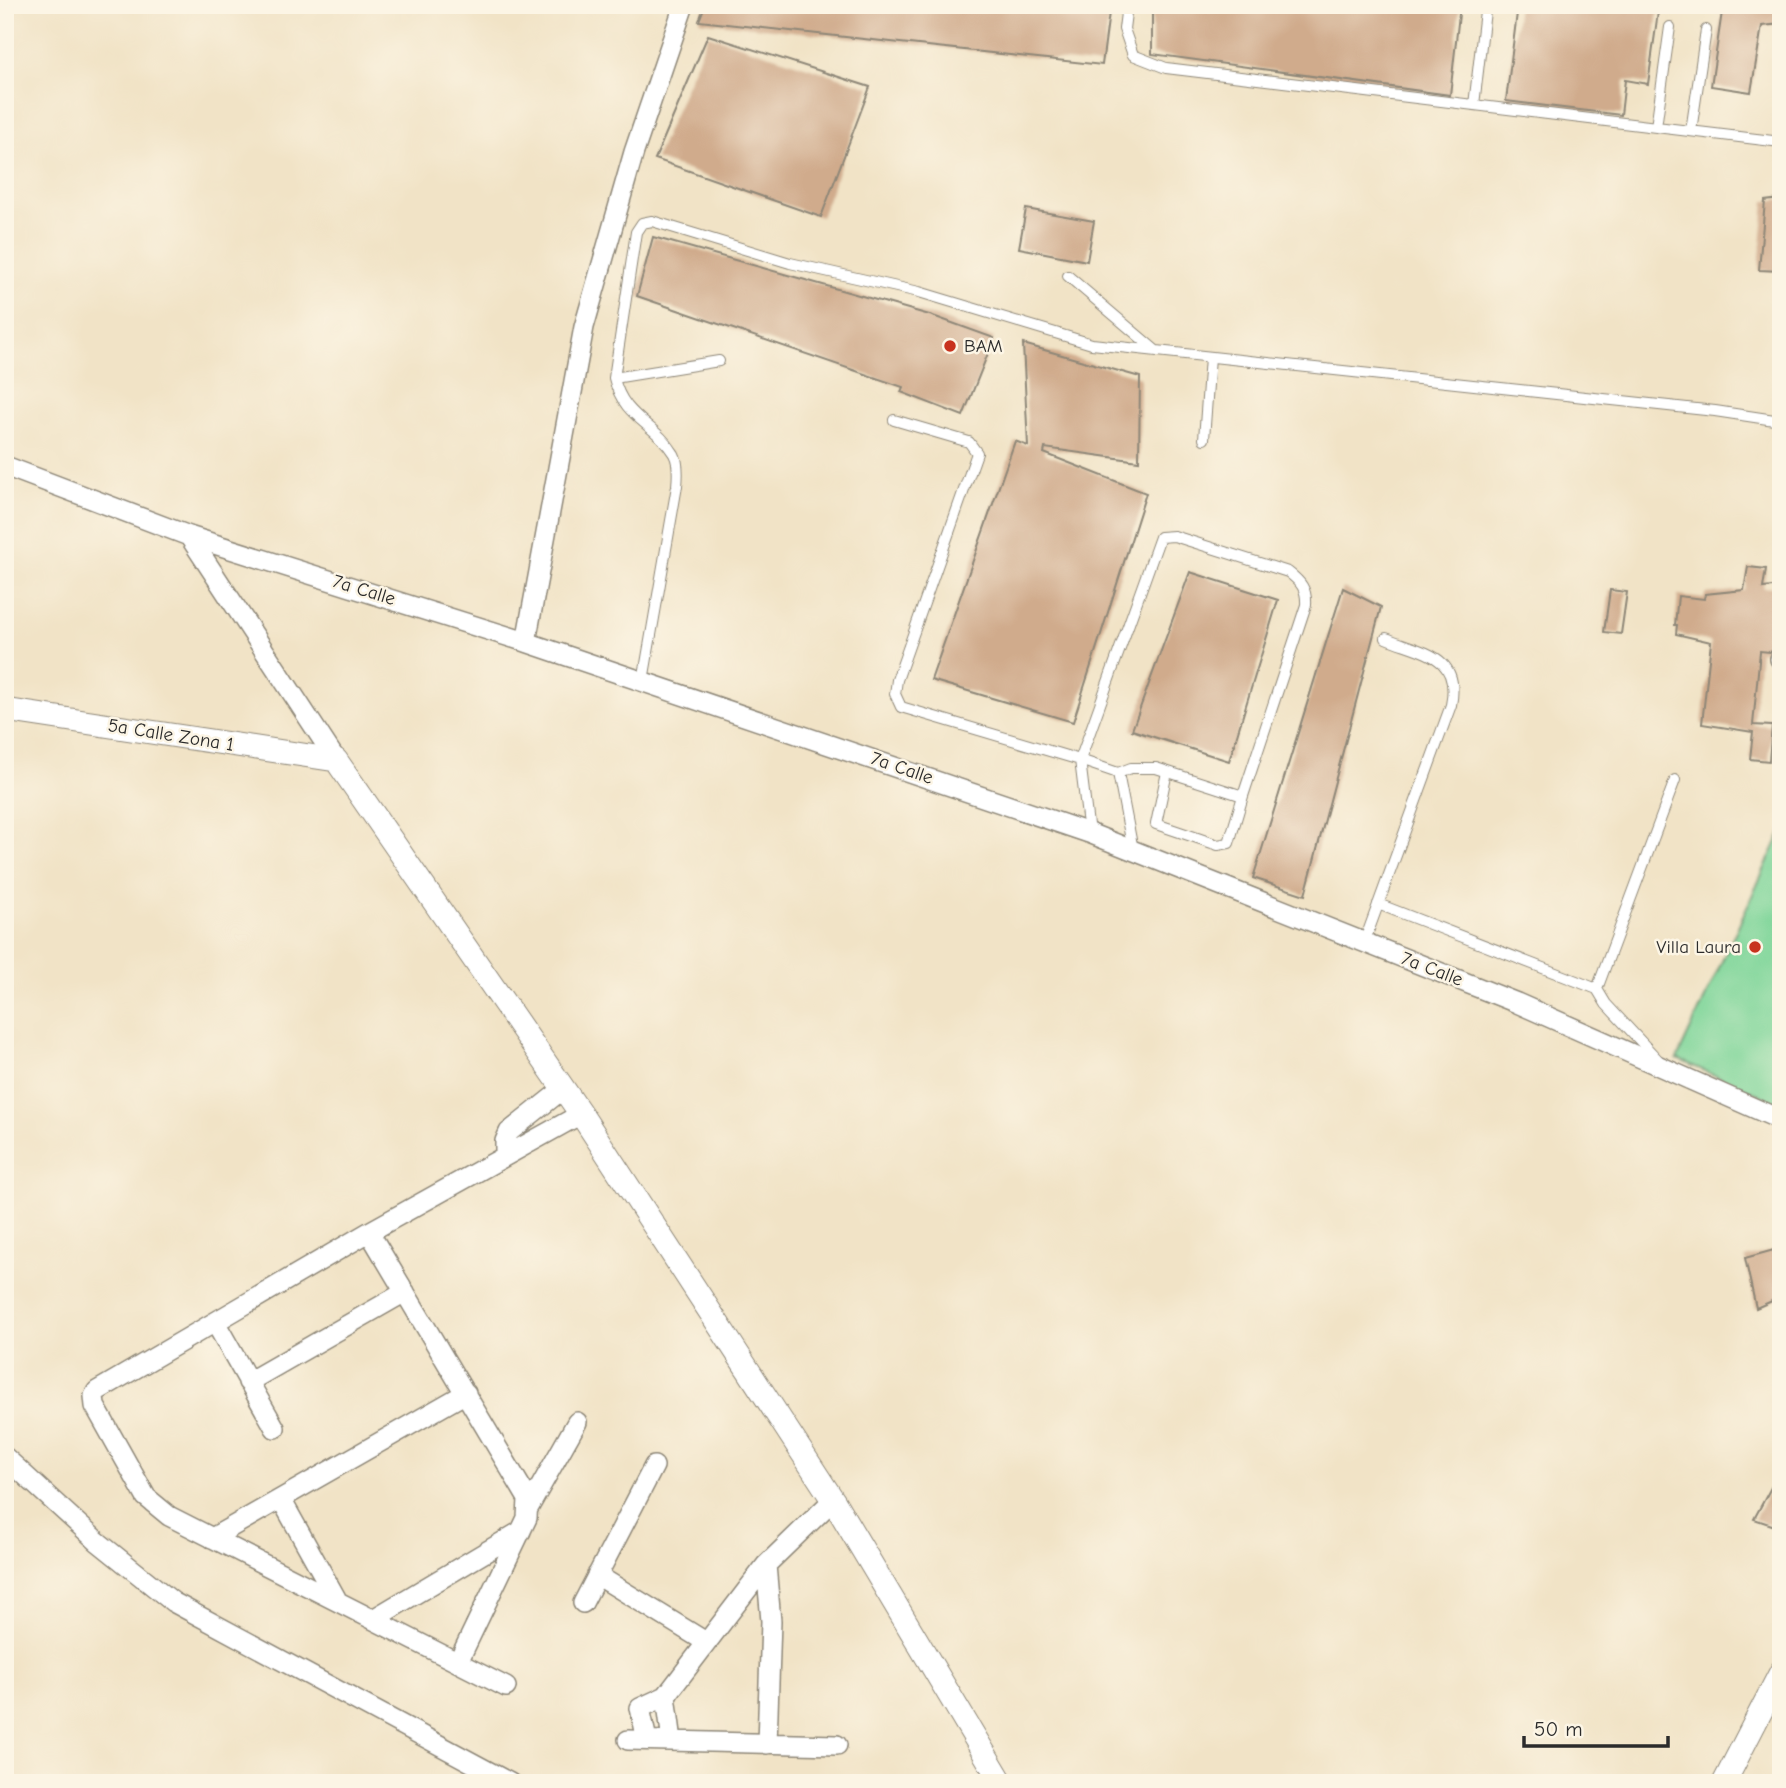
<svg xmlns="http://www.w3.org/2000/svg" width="1786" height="1788" font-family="'Comic Neue',sans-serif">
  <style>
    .green { fill: #7ed599; stroke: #548062; stroke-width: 2 }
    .building { fill: #d0ab8c }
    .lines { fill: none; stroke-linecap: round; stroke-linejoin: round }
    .service-casing { stroke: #8e8778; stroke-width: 12 }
    .minor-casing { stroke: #8e8778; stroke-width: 22 }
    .tertiary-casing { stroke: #8e8778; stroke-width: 25 }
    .service { stroke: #fff; stroke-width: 10 }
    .minor { stroke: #fff; stroke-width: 19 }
    .tertiary { stroke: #fff; stroke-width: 23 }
    .poi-dot { fill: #c8321e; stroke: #fcf5e5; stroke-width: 2.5 }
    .labels { text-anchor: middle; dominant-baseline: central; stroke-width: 5; stroke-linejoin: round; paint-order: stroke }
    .poi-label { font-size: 19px; fill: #2b2b2b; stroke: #fcf5e5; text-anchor: start }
    .street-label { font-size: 19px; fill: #2b2b2b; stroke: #fcf5e5 }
  </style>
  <rect width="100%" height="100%" fill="#fcf5e5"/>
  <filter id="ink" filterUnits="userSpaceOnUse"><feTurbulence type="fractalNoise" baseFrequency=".0143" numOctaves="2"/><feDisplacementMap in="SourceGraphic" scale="14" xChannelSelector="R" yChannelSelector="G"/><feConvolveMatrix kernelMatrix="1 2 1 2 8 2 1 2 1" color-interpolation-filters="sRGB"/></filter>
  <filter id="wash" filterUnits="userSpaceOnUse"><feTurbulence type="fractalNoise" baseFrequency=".00686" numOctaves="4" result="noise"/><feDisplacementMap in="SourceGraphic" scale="28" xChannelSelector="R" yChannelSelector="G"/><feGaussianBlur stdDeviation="1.57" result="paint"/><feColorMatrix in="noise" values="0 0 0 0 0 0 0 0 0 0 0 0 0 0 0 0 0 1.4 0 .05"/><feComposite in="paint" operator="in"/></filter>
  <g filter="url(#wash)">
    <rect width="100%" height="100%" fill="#f1e3c6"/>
    <path class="green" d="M1781,833V1104L1677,1059Z"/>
    <g id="blocks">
      <path class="building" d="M705,5H1110L1102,65L699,21Z
        M1152,5H1460L1450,95L1152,54Z
        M1518,5H1587L1658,12L1648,84L1625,80L1621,115L1506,101Z
        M1723,5H1781V24L1762,26L1751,92L1711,86Z
        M708,35L870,87L821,217L655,159Z
        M1781,199V271L1759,270L1765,201Z
        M1026,209L1094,221L1087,261L1019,248Z
        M653,237L933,316L994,338L963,416L901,392L903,387L637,296Z
        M1023,344L1140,377L1139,461L1045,448L1044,453L1146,493L1073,722L931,680L1015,441L1028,446Z
        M1748,567L1766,569L1763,588L1781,586V647L1770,652L1760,651L1753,725L1772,726L1769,761L1750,759L1753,732L1702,724L1711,642L1676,634L1677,625H1675L1678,596L1704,599L1705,594L1744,590Z
        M1190,572L1278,600L1229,761L1132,730Z
        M1343,588L1381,607L1305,895L1253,878Z
        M1610,590L1627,592L1621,634L1604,632Z
        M1781,1248V1297L1756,1308L1745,1258Z
        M1781,1469V1528L1754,1519Z"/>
    </g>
  </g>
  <g filter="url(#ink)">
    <use href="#blocks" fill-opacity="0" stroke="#8e8778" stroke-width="2"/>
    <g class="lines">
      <defs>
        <path id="service" d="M1127,5L1124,29L1133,55L1166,68L1781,142
          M1474,105L1485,11
          M1656,127L1670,27
          M1691,131L1706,30
          M1068,276L1155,350
          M614,378L719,361
          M894,420L969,442L977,453L897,680L895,694L901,707L1080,760L1160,537L1174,536L1288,572C1301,582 1307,589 1306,605L1243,796L1156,768H1131L1118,773L1080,760L1089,833
          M1204,439L1210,357
          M643,681L677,486C678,476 679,463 674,454C655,423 623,418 614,378L636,232L642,223L652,221L790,263L919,292L1092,344L1715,411L1781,421
          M1167,772L1156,824L1218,845L1229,843L1243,796
          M1118,773L1133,850
          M1378,904L1597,989L1606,1004L1659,1061
          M1364,943L1451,705C1461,655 1423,653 1386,638
          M1597,989L1675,780"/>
        <path id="minor" d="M5,466L189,536L526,642L1089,833L1517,1003L1781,1120
          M189,536L336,760
          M526,642L584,327L634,152L684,5
          M1780,659H1781
          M505,1156V1141L509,1132L563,1089
          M369,1232L528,1499L527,1518L458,1662
          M215,1322L275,1428
          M248,1382L405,1292
          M5,1457L97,1541L173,1602L510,1783
          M281,1499L336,1598
          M529,1507L577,1422
          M212,1538L466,1393
          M766,1565L771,1621L767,1744
          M597,1575L706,1642
          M583,1603L654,1466
          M375,1618L521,1531
          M506,1687L169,1516L146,1497L95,1406L94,1396L97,1391L369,1232L581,1114
          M628,1740L837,1745
          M647,1740L640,1708L666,1696
          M672,1741L666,1696L766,1565L833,1500"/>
        <path id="tertiary" d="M5,710L336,760L581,1114L833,1500L1002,1783
          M1724,1783L1781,1672"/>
      </defs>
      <use href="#service" class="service-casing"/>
      <use href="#minor" class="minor-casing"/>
      <use href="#tertiary" class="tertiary-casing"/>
      <use href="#service" class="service"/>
      <use href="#minor" class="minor"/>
      <use href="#tertiary" class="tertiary"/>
    </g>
  </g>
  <g class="poi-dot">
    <circle cx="950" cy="346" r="7"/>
    <circle cx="1755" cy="947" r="7"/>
  </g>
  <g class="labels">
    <g class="poi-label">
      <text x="964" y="346">BAM</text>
      <text x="1741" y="947" text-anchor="end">Villa Laura</text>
    </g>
    <g class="street-label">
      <text transform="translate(364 590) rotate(17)">7a Calle</text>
      <text transform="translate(171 735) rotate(9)">5a Calle Zona 1</text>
      <text transform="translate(902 768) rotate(19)">7a Calle</text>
      <text transform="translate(1432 969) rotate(21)">7a Calle</text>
    </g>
  </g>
  <rect width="1786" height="1788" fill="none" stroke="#fcf5e5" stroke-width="28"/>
  <path d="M1524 1736v10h144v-10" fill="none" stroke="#2b2b2b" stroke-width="3.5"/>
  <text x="1534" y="1736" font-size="21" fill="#2b2b2b" stroke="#fcf5e5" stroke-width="5" paint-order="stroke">50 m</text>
</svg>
